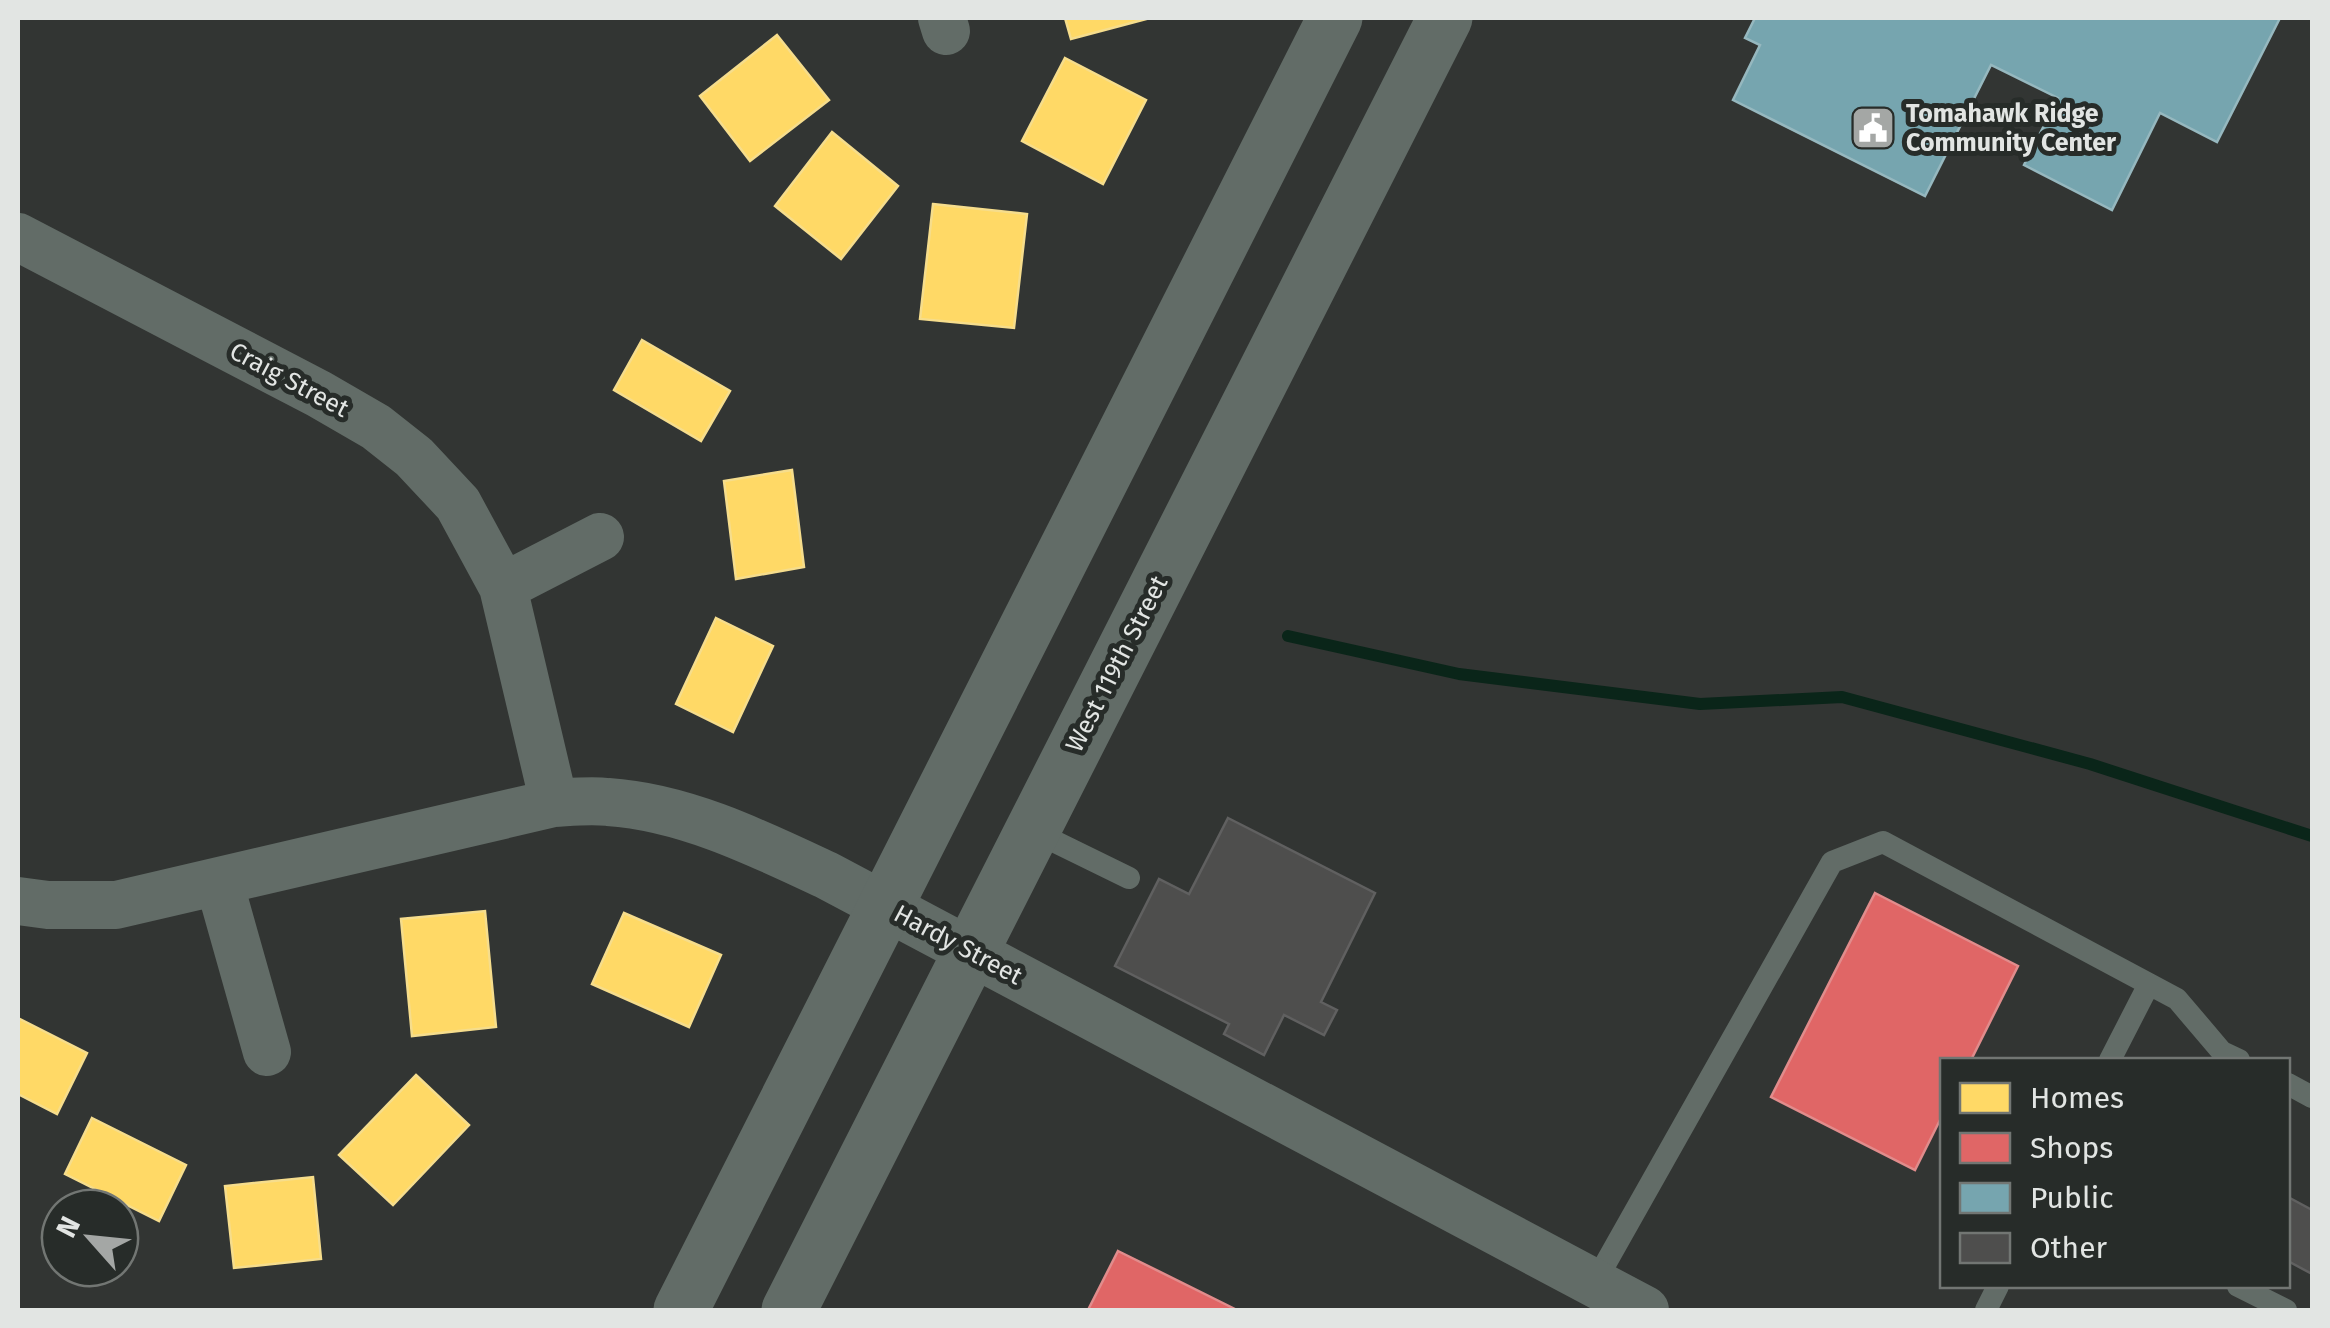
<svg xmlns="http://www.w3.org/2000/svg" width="2330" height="1328" font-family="'Fira Sans',sans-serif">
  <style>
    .homes { fill: #ffd966; stroke: #f6dd8c; stroke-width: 2.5 }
    .shops { fill: #e06666; stroke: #e18c8c; stroke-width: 2.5 }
    .public { fill: #76a5af; stroke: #96b8bf; stroke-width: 2.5 }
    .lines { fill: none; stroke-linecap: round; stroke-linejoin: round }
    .stream { stroke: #0a2519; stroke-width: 12 }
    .building { fill: #4e4e4d; stroke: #606060; stroke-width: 2.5 }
    .service { stroke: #626c67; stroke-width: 22 }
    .minor { stroke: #626c67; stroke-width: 48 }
    .primary { stroke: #626c67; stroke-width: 55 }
    .labels { text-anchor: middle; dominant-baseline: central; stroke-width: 10; stroke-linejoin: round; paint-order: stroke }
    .poi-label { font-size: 25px; font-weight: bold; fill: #e2e5e3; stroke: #272c29; text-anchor: start }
    .street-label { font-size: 25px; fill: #e2e5e3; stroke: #272c29 }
  </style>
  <rect width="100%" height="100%" fill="#323533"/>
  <path class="homes" d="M1065,18H1150L1071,39Z
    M777,35L829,100L750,161L700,96Z
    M1065,58L1146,100L1103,184L1022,141Z
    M832,132L898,186L841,259L775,206Z
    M933,204L1027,214L1014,328L920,319Z
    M642,340L730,391L701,441L614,390Z
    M792,470L804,567L736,579L724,481Z
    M716,618L773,646L733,732L676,704Z
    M485,911L496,1027L412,1036L401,919Z
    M624,913L721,955L689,1027L592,984Z
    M18,1018L87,1053L57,1114L18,1094Z
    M416,1075L469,1125L393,1205L339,1155Z
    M92,1118L186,1165L159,1221L65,1174Z
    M313,1177L321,1259L234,1268L225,1186Z"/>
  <path class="shops" d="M1875,893L2018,966L1971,1060H1942V1116L1915,1170L1771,1097Z
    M1118,1251L1237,1310H1088Z"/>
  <path class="public" d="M1755,18H2280L2217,142L2160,113L2112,210L2024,165L2058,98L1991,65L1925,196L1733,100L1760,45L1745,38Z"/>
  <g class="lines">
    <path class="stream" d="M1288,636L1459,674L1700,704L1842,697L2090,764L2312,836"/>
  </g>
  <path class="building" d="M1228,818L1375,893L1321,1002L1337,1010L1324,1035L1284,1015L1264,1055L1224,1034L1229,1024L1115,966L1159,879L1189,894Z
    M2288,1197L2312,1210V1274L2288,1261Z"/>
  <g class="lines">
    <path class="service" d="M1033,831L1129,878
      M2110,1060L2149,984
      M2288,1084L2312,1097
      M1594,1284L1832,862L1883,842L2177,999L2222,1052L2239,1060
      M2238,1286L2286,1310
      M1986,1310L1998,1286"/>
    <path class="minor" d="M942,18L946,31
      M18,237L319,394L376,427L414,457L458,504L503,587L554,803
      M503,587L600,537
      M219,882L267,1052
      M18,901L48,905H116L554,803C572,802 590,800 608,802C685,807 760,844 828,876L1645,1310"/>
    <path class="primary" d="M681,1310L1335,18
      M789,1310L1445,18"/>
  </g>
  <defs>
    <symbol id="civic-square" viewBox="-11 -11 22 22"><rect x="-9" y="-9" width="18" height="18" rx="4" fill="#a4a7a5" stroke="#272c29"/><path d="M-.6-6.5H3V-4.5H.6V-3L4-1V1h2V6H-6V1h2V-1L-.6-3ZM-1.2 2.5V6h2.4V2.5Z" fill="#fff"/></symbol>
  </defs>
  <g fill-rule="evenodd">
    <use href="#civic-square" x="1848" y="103" width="50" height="50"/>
  </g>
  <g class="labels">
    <g class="poi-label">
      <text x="1906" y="114">Tomahawk Ridge<tspan x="1906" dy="29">Community Center</tspan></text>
    </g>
    <g class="street-label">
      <text transform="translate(289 380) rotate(28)">Craig Street</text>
      <text transform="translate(1117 664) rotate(-63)">West 119th Street</text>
      <text transform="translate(958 945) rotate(28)">Hardy Street</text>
    </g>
  </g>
  <rect width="2330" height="1328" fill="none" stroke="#e2e5e3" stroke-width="40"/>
  <rect x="1940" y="1058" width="350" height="230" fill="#272c29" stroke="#727673" stroke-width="2.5"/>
  <rect x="1960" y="1083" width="50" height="30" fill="#ffd966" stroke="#727673" stroke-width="2.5"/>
  <text x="2030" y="1108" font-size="30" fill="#e2e5e3">Homes</text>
  <rect x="1960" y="1133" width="50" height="30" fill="#e06666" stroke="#727673" stroke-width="2.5"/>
  <text x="2030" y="1158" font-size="30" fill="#e2e5e3">Shops</text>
  <rect x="1960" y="1183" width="50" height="30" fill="#76a5af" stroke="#727673" stroke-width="2.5"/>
  <text x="2030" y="1208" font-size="30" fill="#e2e5e3">Public</text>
  <rect x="1960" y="1233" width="50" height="30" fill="#4e4e4d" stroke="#727673" stroke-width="2.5"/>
  <text x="2030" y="1258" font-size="30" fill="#e2e5e3">Other</text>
  <g transform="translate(90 1238) rotate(297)"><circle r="48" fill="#272c29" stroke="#727673" stroke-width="2.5"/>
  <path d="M0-8L18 38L0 25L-18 38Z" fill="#a4a7a5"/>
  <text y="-15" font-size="28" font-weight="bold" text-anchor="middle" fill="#e2e5e3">N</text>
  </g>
</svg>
